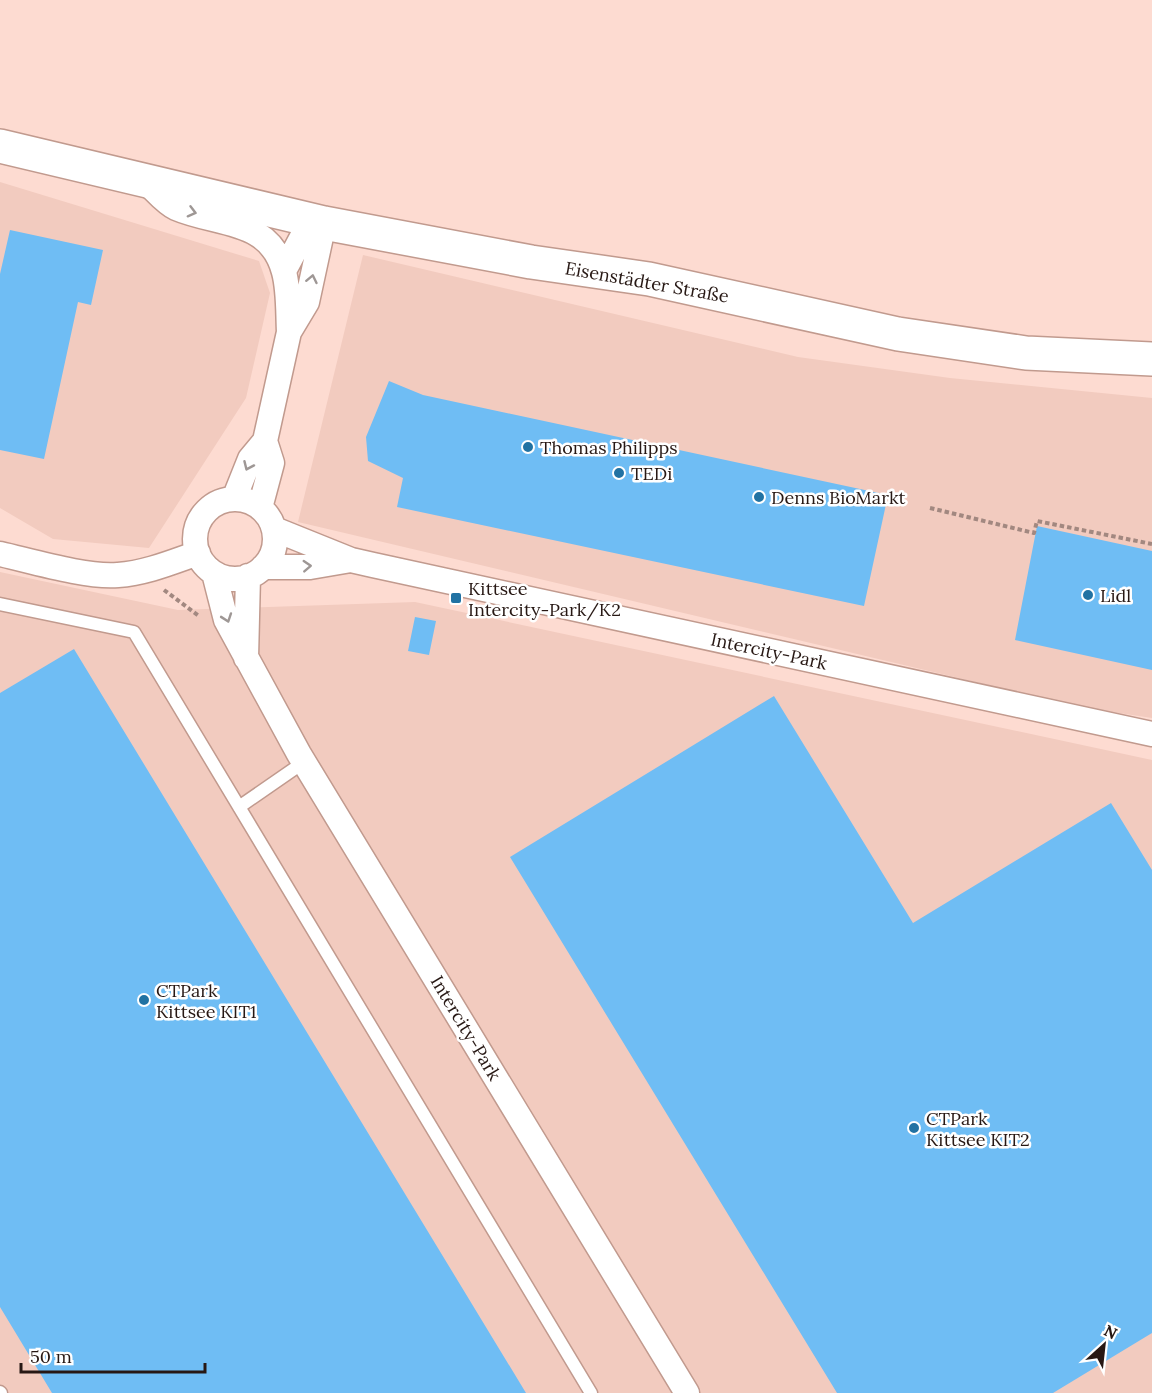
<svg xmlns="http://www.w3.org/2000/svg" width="1152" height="1393" font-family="Lora,serif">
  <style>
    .built { fill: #f2cbbf }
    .building { fill: #6fbdf4 }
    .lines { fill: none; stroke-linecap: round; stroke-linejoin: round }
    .service-casing { stroke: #c19a8e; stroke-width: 15 }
    .minor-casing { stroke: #c19a8e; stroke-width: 27 }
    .primary-casing { stroke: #c19a8e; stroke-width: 36 }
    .path { stroke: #a28880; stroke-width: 4; stroke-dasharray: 4.5 3; stroke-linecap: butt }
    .service { stroke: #fff; stroke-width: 12 }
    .minor { stroke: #fff; stroke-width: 24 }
    .primary { stroke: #fff; stroke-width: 33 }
    .oneway { stroke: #9e9795 }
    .poi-dot { fill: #2172a3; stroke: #fff; stroke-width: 2 }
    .labels { text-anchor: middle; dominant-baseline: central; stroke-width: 5; stroke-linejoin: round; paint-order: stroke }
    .street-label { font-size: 18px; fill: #271814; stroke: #fff }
    .poi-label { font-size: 18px; fill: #271814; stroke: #fff; text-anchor: start }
  </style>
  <rect width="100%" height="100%" fill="#fddbd1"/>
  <path class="built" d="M0,182L259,261L270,293L246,398L149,548L53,539L0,508Z
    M363,255L798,357L950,378L1152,398V718L1086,708L298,522Z
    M0,572L178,610L415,602L1152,760V1393H0Z"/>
  <path class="building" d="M10,230L103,250L91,305L78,302L44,459L0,450V274Z
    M389,381L423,395L888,495L864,606L397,507L403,478L368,461L366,437Z
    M1037,526L1152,551V670L1015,640Z
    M415,617L436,621L429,655L408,651Z
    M74,649L526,1393H52L0,1307V693Z
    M774,696L913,923L1111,803L1152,870V1333L1053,1393H837L510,857Z"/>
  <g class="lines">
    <defs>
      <path id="service" d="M0,604L134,632L591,1393
        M239,807L304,762
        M0,1392L1,1393"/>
      <path id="minor" d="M145,181C154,189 165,203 176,208C218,226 270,218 284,272C289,290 288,313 289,332
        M284,271L303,235L324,223
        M265,441L289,332L307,302L324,223
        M234,499L250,459L265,441L272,463L260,508
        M195 539a40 40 0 1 1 80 0a40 40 0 1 1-80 0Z
        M274,529L351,560L373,565L1152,734
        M0,554C31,561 88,578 118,575C146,573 172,562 198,553
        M263,567H310L351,560
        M214,573L226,620L299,754L687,1393
        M246,658L248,576"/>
      <path id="primary" d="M0,146L324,223L531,262L649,279L898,334L1026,353L1152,359"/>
    </defs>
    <use href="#service" class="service-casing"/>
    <use href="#minor" class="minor-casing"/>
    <use href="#primary" class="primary-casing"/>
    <path class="path" d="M930,508L1034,533L1037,521L1152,544
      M164,590L199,616"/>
    <use href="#service" class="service"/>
    <use href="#minor" class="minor"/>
    <use href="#primary" class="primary"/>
  </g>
  <defs><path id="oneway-chevron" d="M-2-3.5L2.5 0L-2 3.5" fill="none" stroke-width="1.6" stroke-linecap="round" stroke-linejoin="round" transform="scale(1.5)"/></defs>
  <g class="oneway">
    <use href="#oneway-chevron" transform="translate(192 212) rotate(15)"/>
    <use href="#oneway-chevron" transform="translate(312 279) rotate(-78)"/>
    <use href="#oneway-chevron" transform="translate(248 466) rotate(114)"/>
    <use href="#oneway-chevron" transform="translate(307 566) rotate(-3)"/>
    <use href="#oneway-chevron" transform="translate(227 618) rotate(71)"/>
  </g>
  <g class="poi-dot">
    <circle cx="528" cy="447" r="6"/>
    <circle cx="619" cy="473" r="6"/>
    <circle cx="759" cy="497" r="6"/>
    <circle cx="1088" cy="595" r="6"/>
    <rect x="450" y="592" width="12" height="12" rx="3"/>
    <circle cx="144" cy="1000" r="6"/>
    <circle cx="914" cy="1128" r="6"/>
  </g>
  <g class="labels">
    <g class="street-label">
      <text transform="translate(647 282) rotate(10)">Eisenstädter Straße</text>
      <text transform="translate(769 651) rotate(12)">Intercity-Park</text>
      <text transform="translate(466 1028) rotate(59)">Intercity-Park</text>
    </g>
    <g class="poi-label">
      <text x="540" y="447">Thomas Philipps</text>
      <text x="631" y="473">TEDi</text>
      <text x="771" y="497">Denns BioMarkt</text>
      <text x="468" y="588">Kittsee<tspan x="468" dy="21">Intercity-Park/K2</tspan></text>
      <text x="1100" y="595">Lidl</text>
      <text x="156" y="990">CTPark<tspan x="156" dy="21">Kittsee KIT1</tspan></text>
      <text x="926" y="1118">CTPark<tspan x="926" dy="21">Kittsee KIT2</tspan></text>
    </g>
  </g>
  <g transform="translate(1104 1345) rotate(27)" stroke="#ffffff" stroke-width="4.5" paint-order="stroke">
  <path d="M0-4.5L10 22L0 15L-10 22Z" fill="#271814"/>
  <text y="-9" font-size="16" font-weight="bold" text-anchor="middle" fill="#271814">N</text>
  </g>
  <path d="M21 1363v9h184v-9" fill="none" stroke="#271814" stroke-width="3"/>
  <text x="30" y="1363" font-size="18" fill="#271814" stroke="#ffffff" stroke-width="4.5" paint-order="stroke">50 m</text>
</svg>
